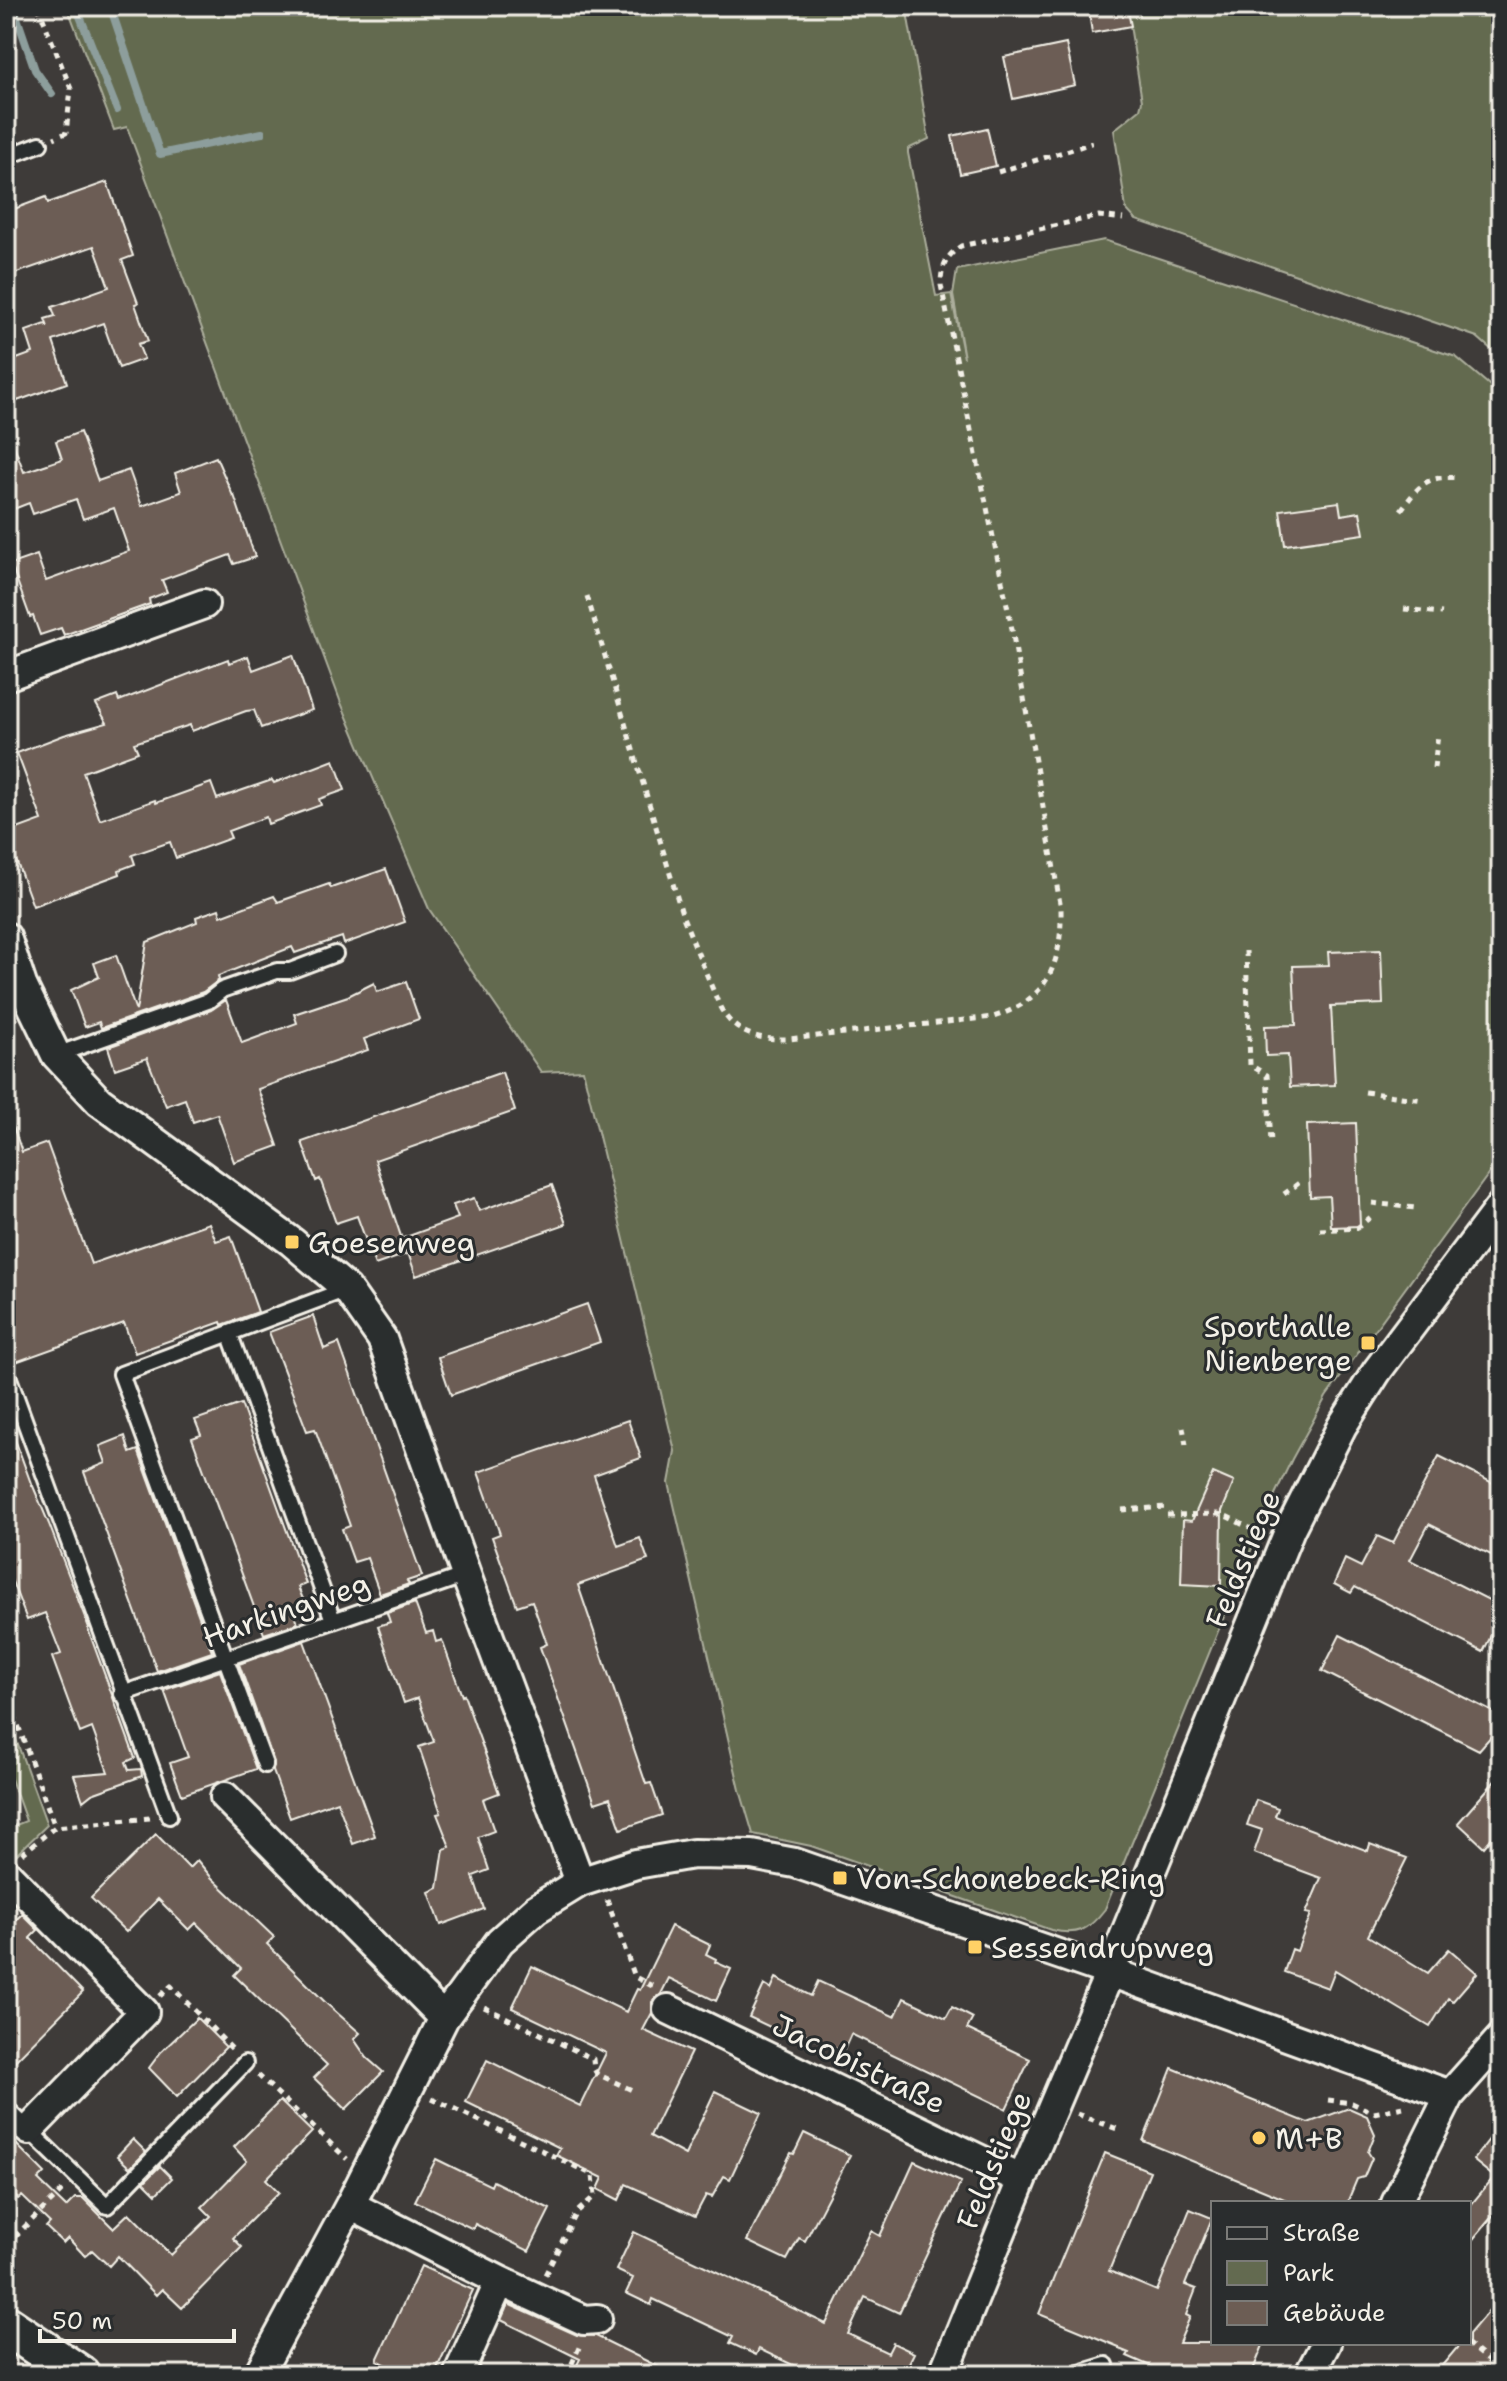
<svg xmlns="http://www.w3.org/2000/svg" width="1507" height="2381" viewBox="0 0 1507 2381" font-family="'Shantell Sans',sans-serif">
  <style>
    .green { fill: #636a50; stroke: #acae9c; stroke-width: 2 }
    .lines { fill: none; stroke-linecap: round; stroke-linejoin: round }
    .stream { stroke: #8d9e9c; stroke-width: 8 }
    .building { fill: #6c5d54; stroke: #f4f1e8; stroke-width: 2 }
    .service-casing { stroke: #f4f1e8; stroke-width: 20 }
    .minor-casing { stroke: #f4f1e8; stroke-width: 34 }
    .secondary-casing { stroke: #f4f1e8; stroke-width: 44 }
    .path { stroke: #f4f1e8; stroke-width: 5; stroke-dasharray: 6 6; stroke-linecap: butt }
    .service { stroke: #2a2d2e; stroke-width: 14 }
    .minor { stroke: #2a2d2e; stroke-width: 28 }
    .secondary { stroke: #2a2d2e; stroke-width: 38 }
    .poi-dot { fill: #ffd166; stroke: #2a2d2e; stroke-width: 3 }
    .labels { text-anchor: middle; dominant-baseline: central; stroke-width: 6; stroke-linejoin: round; paint-order: stroke }
    .poi-label { font-size: 30px; fill: #f4f1e8; stroke: #2a2d2e; text-anchor: start }
    .street-label { font-size: 30px; fill: #f4f1e8; stroke: #2a2d2e }
  </style>
  <rect width="100%" height="100%" fill="#3e3b39"/>
  <filter id="ink" filterUnits="userSpaceOnUse"><feTurbulence type="fractalNoise" baseFrequency=".0125" numOctaves="2"/><feDisplacementMap in="SourceGraphic" scale="16" xChannelSelector="R" yChannelSelector="G"/><feConvolveMatrix kernelMatrix="1 2 1 2 8 2 1 2 1" color-interpolation-filters="sRGB"/></filter>
  <g filter="url(#ink)">
    <path class="green" d="M67,6h839l23,133 -21,10v4l28,143 15,-2 13,64 -11,-63 4,-25 147,-30 352,117 45,38v762l-175,240 -34,62 -25,52 -162,398c-17,22 -27,27 -54,21l-240,-84 -58,-12 -13,-44 -71,-307 6,-32 -92,-381 -42,2 -112,-163 -88,-206 -214,-576 -13,3z
      M1127,6h374v352l-24,-21 -341,-117 -10,-11 -12,-79 26,-21 2,-8z
      M6,1712l41,113 -31,30 -10,-11v-15l20,-8 -20,-56z"/>
    <g class="lines">
      <path class="stream" d="M13,6l22,64 17,24
        M76,6l41,104
        M110,6l50,148 102,-21"/>
    </g>
    <path class="building" d="M1088,6h39l4,20 -39,7z
      M1066,44l9,41 -62,14 -9,-42z
      M987,128l9,38 -36,8 -8,-38z
      M107,182l26,74 -11,4 16,43 -3,1 13,37 -10,3 6,15 -25,9 -16,-45 -50,18 14,42 -61,22v-42l27,-10 -7,-22 20,-7 2,3 -3,-8 10,-3 -3,-9 57,-20 -15,-41 -83,29 -1,-4 -4,2v-61l40,-15 2,6z
      M8,429l16,43 38,-13 -6,-18 24,-9 18,49 31,-11 13,36 39,-14 -6,-19 41,-16 17,39 1,-1 21,62 -21,7 -4,-9 -68,25 5,12 -18,7 1,5 -86,31 -3,-7 -21,7 -7,-19 -3,1 -19,-53 26,-9 9,26 83,-30 -15,-43 -31,11 -7,-20 -43,15 -4,-11 -23,9v-82z
      M1339,502l2,13 19,-3 4,22 -79,11 -5,-35z
      M293,655l19,55 -51,18 -7,-18 -8,1 -54,20 -2,-6 -56,18 4,9 -55,20 17,48 55,-20 1,3 55,-20 6,16 55,-19 2,3 60,-23 11,30 -26,9 2,6 -53,19 -2,-7 -38,14 3,7 -55,20 -6,-16 -38,13 3,9 -16,6 1,4 -87,32 -27,-73 36,-13 -25,-67 47,-18 43,-12 -11,-19 21,-8 2,5 109,-42 1,4 19,-7 5,14z
      M386,869l19,53 -61,22 -2,-7 -47,16 -3,-6 -74,29 1,4 -16,12 -102,36 -2,-6 -14,5 -14,-37 28,-13 -5,-14 22,-8 20,56 11,-69 50,-20 -1,-5 23,-8 2,7 53,-20 4,6 51,-18 2,4z
      M1381,950l2,54 -52,2 4,79 -45,2 -2,-32 -22,1 -1,-30 31,-1 -3,-59 36,-1 -1,-13z
      M406,982l13,37 -55,20 4,11 -110,39 20,57 -44,16 -17,-48 -24,8 -8,-23 -19,7 -19,-48 -32,11 -7,-22 103,-37 15,-10 16,43 55,-20 -3,-9 54,-18 26,-13 3,9z
      M502,1072l13,39 -140,49 32,94 -32,11 -18,-49 -21,7 -16,-44 -4,2 -14,-39z
      M9,1115l13,37 25,-9 44,121 118,-41 7,18 15,-5 27,76 -36,13 -1,-3 -86,31 -11,-30 -111,40 -7,-3v-244z
      M1356,1123l4,103 -29,1 -2,-31 -19,1 -3,-72z
      M552,1185l14,39 -150,52 -13,-38 55,-20 -5,-13 21,-7 5,13z
      M587,1304l13,38 -149,53 -13,-38z
      M313,1316l11,33 15,-6 83,233 -15,5 2,3 -29,10 -13,-36 -13,4 -12,-33 8,-3 -35,-97 -8,2 -38,-99z
      M241,1404l65,180 -8,3 7,17 -13,5 6,14 -34,11 -72,-196 9,-3 -6,-15z
      M628,1420l13,38 -47,17 24,71 22,-8 8,22 -70,25 68,199 5,-1 11,32 -41,14 -11,-31 -15,5 -55,-156 7,-3 -15,-43 -15,5 -25,-69 8,-3 -22,-62z
      M6,1423h3l23,63h1l16,38 40,104 -1,1 47,129 -9,4 3,8 12,-1 1,7 -50,18 -9,7 -9,-26 34,-3 -16,-44 -12,5 -28,-76 9,-3 -16,-41 -18,7 -21,-54z
      M125,1436l5,17 8,-3 74,202 -55,19 -73,-199 22,-9 -6,-17z
      M1439,1456l62,31v73l-72,-36 -19,36 91,46v10l-18,36 -128,-65 -4,6 -17,-9 11,-25 16,8 16,-31 16,7z
      M1213,1473l21,9 -12,29 -1,75 -40,-2 2,-64 9,1z
      M415,1603l11,30 7,-2 3,11 6,-2 20,56 2,-1 35,98 -16,6 11,32 -16,6 11,33 -16,6 11,33 -43,16 -12,-33 9,-4 6,-39 6,-2 -13,-33 4,-1 -22,-66 15,-5 -16,-44 -14,5 -26,-77 12,-4 -3,-9z
      M1340,1635l161,81v9l-22,25 -157,-79z
      M304,1641l71,195 -22,8 -16,-43 -47,17 -17,-47 1,-9 -35,-98z
      M220,1671l36,98 -74,26 -12,-32 18,-6 -24,-67z
      M1501,1774v53l-17,20 -26,-24z
      M1256,1800l22,8 -3,8 93,35 2,-7 37,14 -39,78 60,37 21,-24 28,24 -24,28 -5,-3 -18,29 -95,-57 -7,18 -44,-16 8,-23 5,2 14,-37 -5,-1 15,-35 -67,-25 8,-23 -15,-5z
      M156,1834l33,34 8,-8 14,17 63,60 -7,7 60,60 33,29 -6,6 13,19 16,14 -37,37 -32,-31 13,-13 -93,-90 7,-7 -45,-45 -7,7 -31,-31 -32,33 -35,-34z
      M22,1914l16,16 -8,8 53,54 -77,78v-141z
      M671,1926l39,19 -4,9 10,5 -1,3 16,7 -15,32 -47,-23 -8,16 -9,8v11l-9,17 48,22 -41,84 35,19 30,-64 46,22 -31,66 -6,-3 -12,21 -6,-2 -11,21 -69,-32 -7,16 -21,-11 5,-11 -47,-23 4,-7 -94,-46 21,-42 93,46 26,-53 -94,-45 20,-42 94,46 11,-23 3,1z
      M776,1978l35,18 7,-15 77,36 9,-19 42,20 6,-11 21,11 -6,11 63,30 -24,50 -155,-75 -8,18 -46,-22 -4,8 -44,-21 15,-32 7,4z
      M197,2018l29,29 -49,50 -28,-29 12,-16z
      M1172,2068l136,55 41,-15 18,8 8,18 -7,18 4,6 -8,19 -7,2 -10,24h-53l-151,-62z
      M280,2101l32,31 -46,47 13,13 -46,46 9,9 -60,61 -20,-19 -6,6 -38,-39 -9,10 -17,-16 -7,6 -17,-18 -5,5 -17,-16 4,-4 -28,-27 -4,3 -12,-12v-53l39,39 -7,7 28,27 9,-9h8l30,30 16,-15 42,42 40,-39 -9,-9 45,-46 -13,-14z
      M1501,2124v82l-32,38v-37l25,-30 -21,-17z
      M804,2133l46,22 -45,86 -6,-3 -12,22 -40,-19 44,-88 3,1z
      M133,2139l13,13 -16,16 -13,-12z
      M1105,2153l45,18 -41,100 48,20 33,-82 22,9 -27,67 11,4 -10,26 4,2 -11,26h85l-13,32h-80l-44,-19 2,-3 -10,-4v-2l-80,-33z
      M436,2159l55,27 2,-5 57,28 -21,42 -54,-27 -2,5 -58,-28z
      M914,2161l47,21 -62,131 -34,-16 -17,37 40,19 5,-10 21,10 -5,10 18,9 -1,3h-136l5,-9 -36,-17 -3,6 -26,-12 3,-6 -80,-38 -2,6 -25,-12 7,-15 -17,-8 18,-38 192,92 45,-93 9,5z
      M160,2166l12,12 -16,16 -12,-12z
      M421,2266l52,24 -39,85h-28l-29,-15z
      M1501,2296v79h-67l27,-32h8v-9z
      M508,2304l69,31 19,1 79,39h-103l8,-16 -79,-39z"/>
    <g class="lines">
      <g class="service-casing">
        <path id="service" d="M6,157l34,-13
          M56,1055l152,-54 14,-11 55,-19h13l45,-17
          M230,1335l103,285
          M6,1370l163,446
          M122,1694l344,-119
          M265,1765l-144,-391 226,-85
          M6,2108l101,98 138,-143
          M1073,2375l33,-10"/>
      </g>
      <g class="minor-casing">
        <path id="minor" d="M6,676l198,-72
          M6,937l16,48 34,70 43,46 193,141 55,47 35,50 87,244 111,299
          M225,1797l219,221
          M6,1873l138,139 -115,118
          M668,2009l354,171
          M1450,2095l51,-57
          M350,2205l150,76 -42,94
          M500,2281l84,39 13,-1
          M258,2375l92,-170 94,-187 56,-77 36,-32 44,-27 56,-18 57,-10 59,1 43,8 315,109 340,123 -54,108
          M943,2375l79,-195 88,-208 180,-443 52,-103 35,-55 124,-165
          M1309,2375l17,-32"/>
      </g>
      <g class="secondary-casing">
        <path id="secondary" d="M6,2325l74,50"/>
      </g>
      <path class="path" d="M38,6l33,83 -5,44 -12,5
        M998,172l94,-29
        M1401,510c19,-25 24,-35 58,-32
        M587,596l96,321 37,90c15,28 39,33 69,32l204,-22c56,-17 69,-55 68,-108l-50,-285 -70,-339c0,-18 5,-29 20,-39l138,-30 24,3
        M1404,609l38,4
        M1434,768l4,-34
        M1246,951l4,114 17,10 4,68
        M1365,1092l58,8
        M1284,1194l15,-11
        M1372,1203l43,5
        M1320,1230l37,-2 15,-12
        M1183,1427l3,18
        M1122,1510l45,-3
        M1167,1515l51,-1 10,3 33,17
        M6,1692l49,135
        M22,1854l33,-27 95,-9
        M607,1900l28,77 21,11
        M160,1996l11,-10 63,65
        M484,2007l105,50 4,2 1,10 3,5 35,16
        M258,2075l89,84
        M432,2098l161,77 2,21 -18,16 -32,63
        M1328,2100l24,3 22,10 29,-6
        M1077,2114l43,16
        M6,2245l59,-57
        M1467,2343l34,29
        M567,2375l14,-32"/>
      <use href="#service" class="service"/>
      <use href="#minor" class="minor"/>
      <use href="#secondary" class="secondary"/>
    </g>
  </g>
  <g class="poi-dot">
    <rect x="284" y="1234" width="16" height="16" rx="4"/>
    <rect x="1360" y="1335" width="16" height="16" rx="4"/>
    <rect x="832" y="1870" width="16" height="16" rx="4"/>
    <rect x="967" y="1939" width="16" height="16" rx="4"/>
    <circle cx="1259" cy="2138" r="8"/>
  </g>
  <g class="labels">
    <g class="poi-label">
      <text x="308" y="1242">Goesenweg</text>
      <text x="1352" y="1326" text-anchor="end">Sporthalle<tspan x="1352" dy="34">Nienberge</tspan></text>
      <text x="856" y="1878">Von-Schonebeck-Ring</text>
      <text x="991" y="1947">Sessendrupweg</text>
      <text x="1275" y="2138">M+B</text>
    </g>
    <g class="street-label">
      <text transform="translate(1243 1559) rotate(-67)">Feldstiege</text>
      <text transform="translate(286 1610) rotate(-19)">Harkingweg</text>
      <text transform="translate(859 2064) rotate(26)">Jacobistraße</text>
      <text transform="translate(994 2160) rotate(-67)">Feldstiege</text>
    </g>
  </g>
  <rect width="1507" height="2381" fill="none" stroke="#2a2d2e" stroke-width="32"/>
  <rect x="16" y="16" width="1475" height="2349" fill="none" stroke="#f4f1e8" stroke-width="3" filter="url(#ink)"/>
  <rect x="1211" y="2201" width="260" height="144" fill="#2a2d2e" stroke="#7b7b78" stroke-width="2"/>
  <rect x="1227" y="2227" width="40" height="12" fill="#2a2d2e" stroke="#7b7b78" stroke-width="2"/>
  <text x="1283" y="2241" font-size="24" fill="#f4f1e8">Straße</text>
  <rect x="1227" y="2261" width="40" height="24" fill="#636a50" stroke="#7b7b78" stroke-width="2"/>
  <text x="1283" y="2281" font-size="24" fill="#f4f1e8">Park</text>
  <rect x="1227" y="2301" width="40" height="24" fill="#6c5d54" stroke="#7b7b78" stroke-width="2"/>
  <text x="1283" y="2321" font-size="24" fill="#f4f1e8">Gebäude</text>
  <path d="M40 2329v12h194v-12" fill="none" stroke="#f4f1e8" stroke-width="4"/>
  <text x="52" y="2329" font-size="24" fill="#f4f1e8" stroke="#2a2d2e" stroke-width="6" paint-order="stroke">50 m</text>
</svg>
